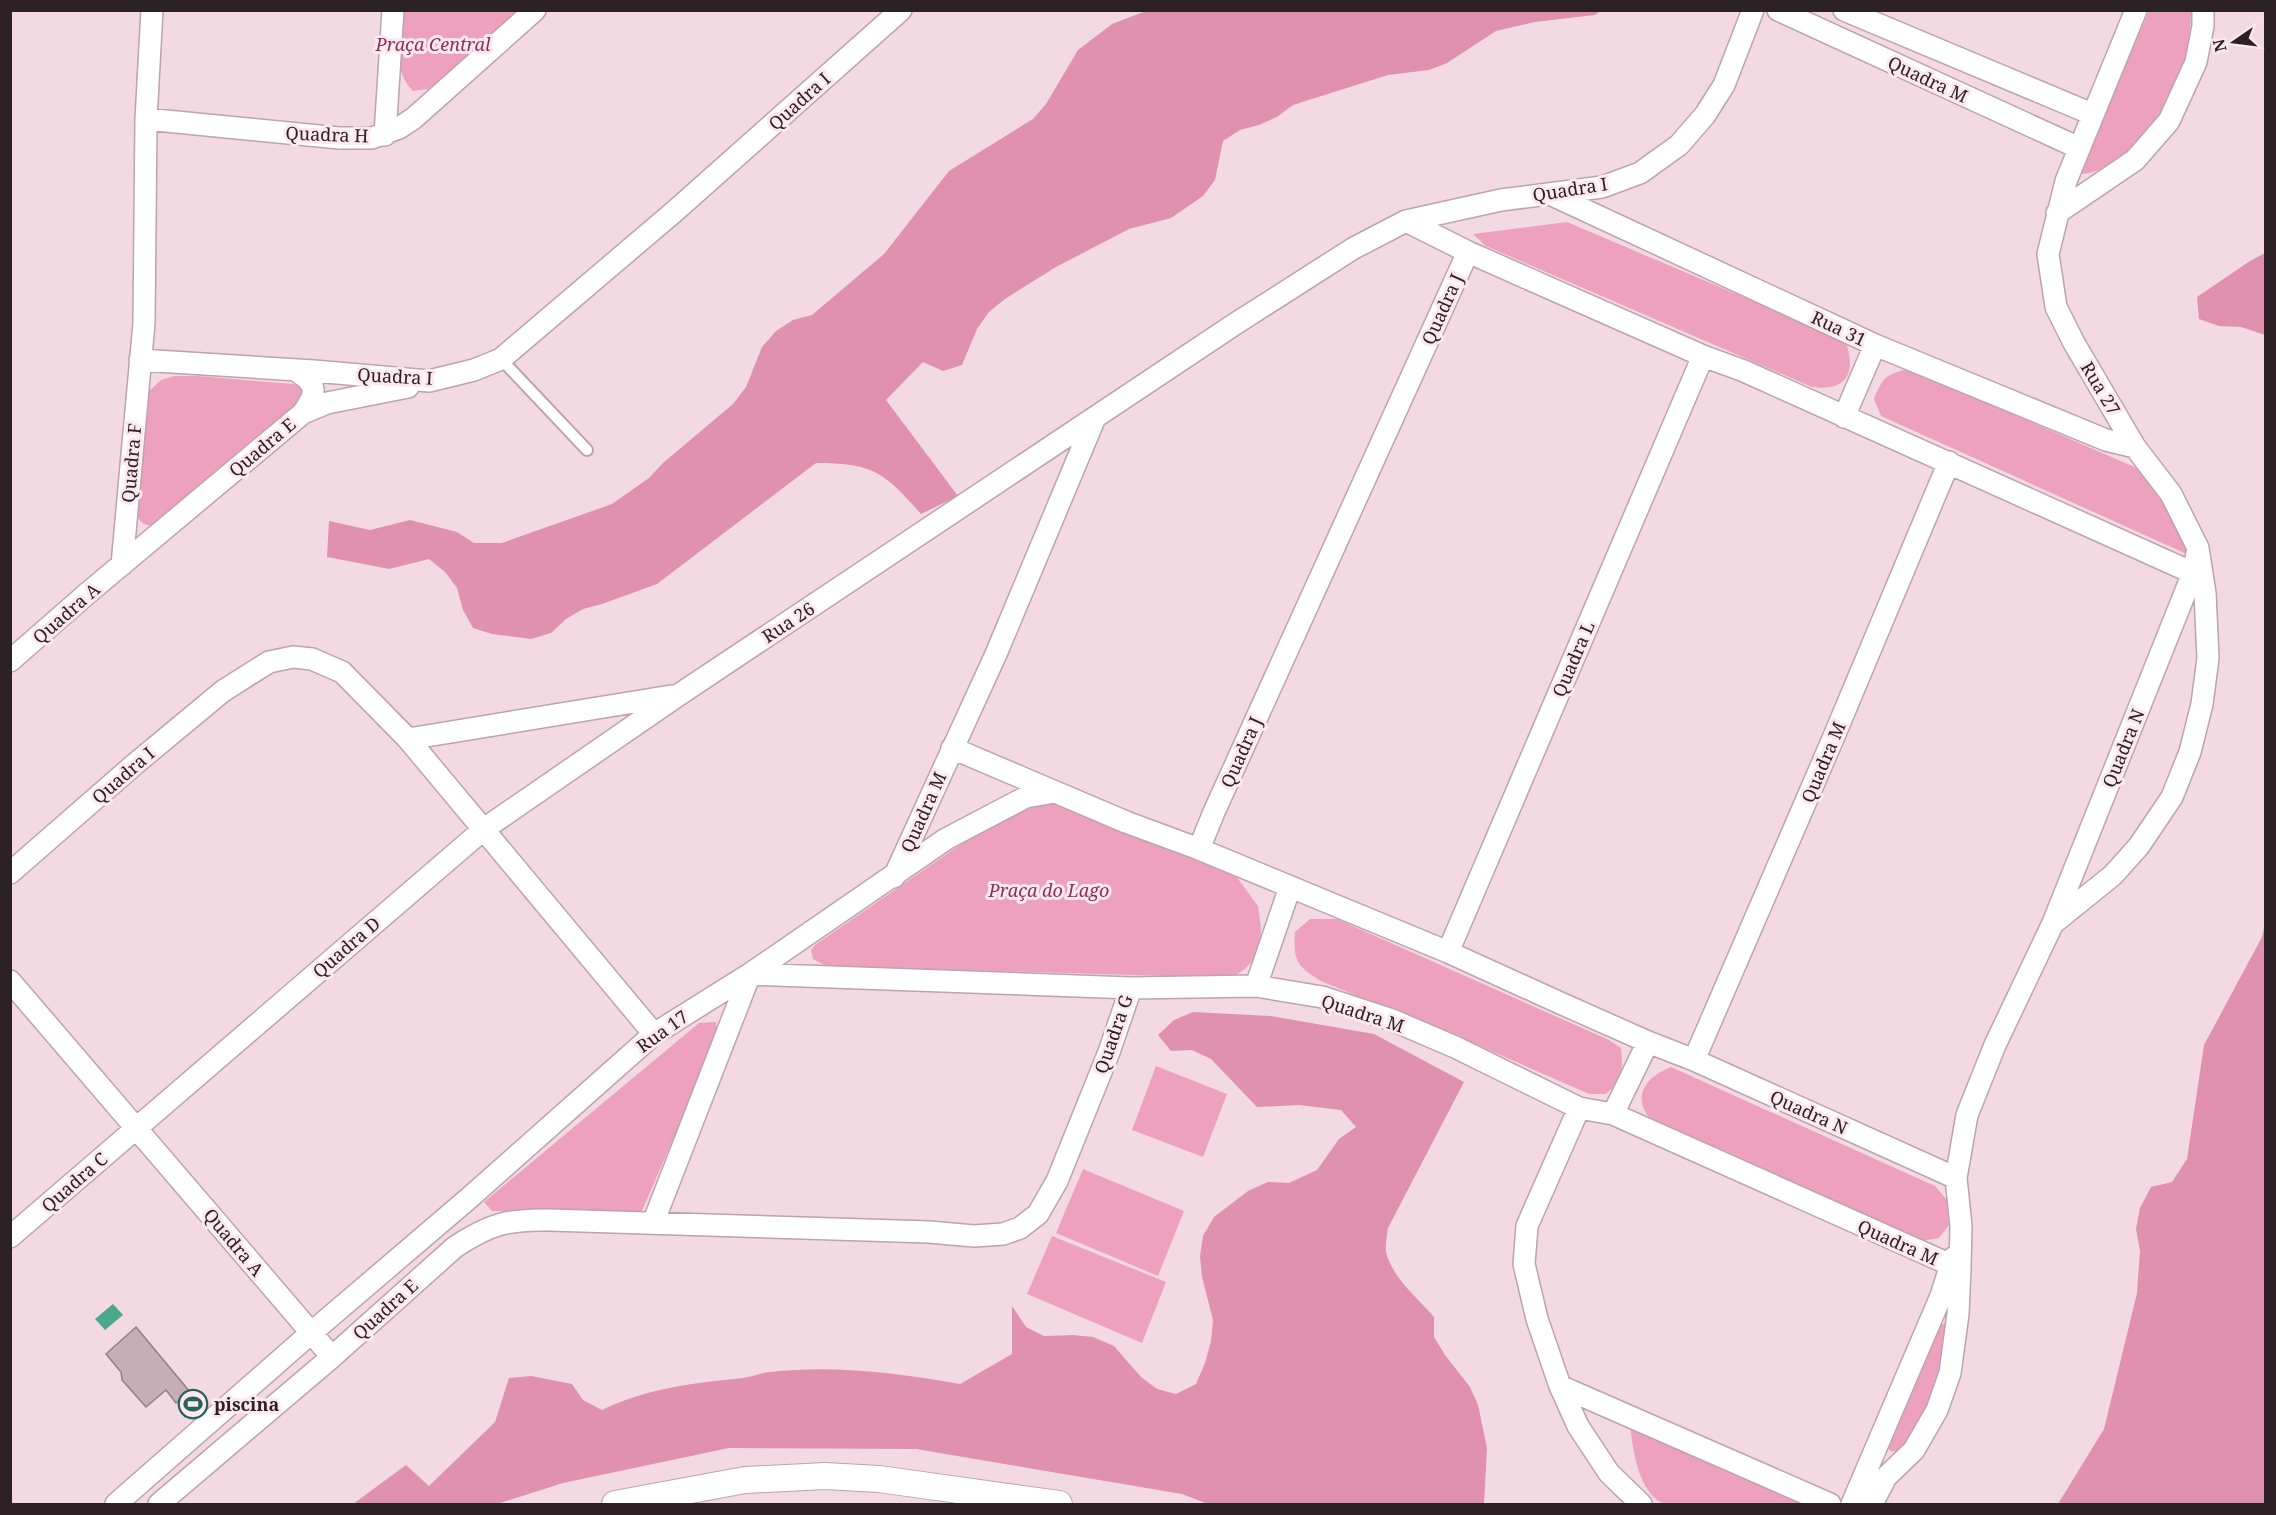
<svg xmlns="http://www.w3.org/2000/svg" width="2276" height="1515" viewBox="0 0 2276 1515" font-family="'Noto Serif',serif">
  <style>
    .green { fill: #eea1be }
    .forest { fill: #df91af }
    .water { fill: #49a98d }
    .building { fill: #c6adb6; stroke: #957e86; stroke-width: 1.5 }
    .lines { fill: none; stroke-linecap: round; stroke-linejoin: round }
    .service-casing { stroke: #bca3ac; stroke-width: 14 }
    .minor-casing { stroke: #bca3ac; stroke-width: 24 }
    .tertiary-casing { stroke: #bca3ac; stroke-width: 28 }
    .service { stroke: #fff; stroke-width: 10 }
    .minor { stroke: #fff; stroke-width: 21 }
    .tertiary { stroke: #fff; stroke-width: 26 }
    .labels { text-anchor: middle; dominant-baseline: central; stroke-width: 6; stroke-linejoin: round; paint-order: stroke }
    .park-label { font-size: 18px; font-style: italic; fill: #8a2f58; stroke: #fde8ef }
    .street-label { font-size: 18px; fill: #2c2225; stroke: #fde8ef }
    .poi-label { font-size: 18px; font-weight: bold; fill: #2c2225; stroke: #fde8ef; text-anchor: start }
  </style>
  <rect width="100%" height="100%" fill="#f3dae2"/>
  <path class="green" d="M400,11h123l-74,64 -21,14 -15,2c-21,-20 -14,-53 -13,-80z
    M2149,11h42c0,18 -3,37 -8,55 -13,40 -58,109 -105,108z
    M1567,222l261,111 18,10c11,31 -1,49 -34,44l-326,-141 -13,-12z
    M1909,369l237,103 20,27 25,57 -310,-140 -7,-17c9,-22 12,-25 35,-30z
    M174,376h24l107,9v18l-151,122c-11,1 -15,-3 -18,-13l12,-120 13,-12z
    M1049,801l99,41 88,34 22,30 3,21 -1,26 -14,15 -14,10 -406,-12 -13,-7 -2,-9 4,-5 149,-103 63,-36z
    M1310,919h27l272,121 12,8c2,23 2,31 -15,46h-17l-123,-54 -143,-58c-26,-15 -30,-21 -28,-50z
    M716,1022l2,14 -77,177 -149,-2 -8,-9 215,-179z
    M1156,1066l71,28 -24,63 -71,-27z
    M1671,1067l264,119 12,14 2,25 -10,13 -18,3 -268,-119c-23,-24 -8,-45 18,-55z
    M1083,1169l101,42 -26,65 -102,-43z
    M1052,1236l114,46 -24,61 -115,-49z
    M1938,1324h9l-6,56 -36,72 -15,-1 -5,-11z
    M1630,1424l174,80h-140c-26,-12 -31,-53 -34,-80z"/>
  <path class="forest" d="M1146,11h455l-6,4 -60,7 -39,9 -49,32 -18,7 -41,5 -95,30 -16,12 -18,8 -19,5 -17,11 -8,39 -12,16 -32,22 -42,11 -73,38 -51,32 -16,13 -12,17 -15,36 -19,6 -20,-9 -37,38 72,96 -37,18c-37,-42 -48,-51 -105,-51l-159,121 -55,20 -19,5 -17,10 -15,14 -20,6 -39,-5 -19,-6 -10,-18 -6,-22 -12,-16 -16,-13 -40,10 -62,-12 2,-36 41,9 40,-10 47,12 17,11h28l110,-39 37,-26 14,-15 70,-59 13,-17 16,-40 14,-16 17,-11 19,-5 72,-61 65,-83 84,-52 13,-15 32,-54 34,-26z
    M2265,253v82l-24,-8 -22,-1 -20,-7 -2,-22 53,-36z
    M2265,923v581h-207l46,-75 33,-136 3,-42 -4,-22 4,-21 11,-21 21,-5 15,-23 17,-114 58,-108z
    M1193,1012l78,4 103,18 90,48 -76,146c-1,7 -3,17 -2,24 7,27 30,44 48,65v20l11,18 25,32 8,18 9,43 -3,56h-276l-26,-10 -266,-45 -187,-1 -166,35 -66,21h-144l53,-39 23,21 66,-64 14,-44 22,-2 41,8 11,16 19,10c46,-22 91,-27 141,-32 9,-1 18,-5 27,-6 64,-7 127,1 190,12l52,-30v-48l14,21 18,9 29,-1 20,2 21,9 27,31 16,12 19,5 20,-10 9,-21 6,-22 2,-21 -11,-43 -2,-21 3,-20 11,-19 34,-26 20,-9 21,1 28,-13 22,-31 17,-12 -15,-17 -42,-5 -42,2 -46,-48 -19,-9 -21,1 -13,-16 16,-15z"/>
  <path class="water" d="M113,1304l10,11 -18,15 -10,-11z
    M192,1391l10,12 -17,15 -5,-6 4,-4 -1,-9z"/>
  <path class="building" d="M136,1327l54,65 -14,11 -10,-13 -20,17 -24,-27 -1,-8 -15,-18z"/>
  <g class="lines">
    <g class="service-casing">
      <path id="service" d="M501,359l86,91"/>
    </g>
    <g class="minor-casing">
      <path id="minor" d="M1778,10l301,138
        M1844,10l248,104
        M146,119l193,19h33l27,-10 15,-10 121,-108
        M385,135l8,-125
        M1550,194l325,151 231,95 29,7
        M2057,213l78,-53 34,-39 27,-59 7,-36v-16
        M1406,221l62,31 235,104 41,15 449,202 6,11
        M140,360l174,11 115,10 45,-11 27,-11 174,-148 226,-201
        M295,370c22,14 23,21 8,43
        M1844,417l31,-72
        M122,565l22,-242 2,-204 6,-109
        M10,661l79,-69 214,-179 24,-10 81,-16
        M408,739l263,-43
        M952,748l174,74 73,27 249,103 110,50 90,40 46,18 262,118
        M1199,849l15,-37 254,-560
        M10,873l125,-109 88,-73 46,-29 24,-5 19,2 30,13 66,67 246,295
        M894,877l102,-223 98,-234
        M2056,921l57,-46 26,-29 33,-49 18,-45 12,-48 6,-46 -3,-65 -7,-45 -27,-54 -36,-47 -61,-104 -18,-36 -8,-53 18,-73 70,-171
        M1448,952l255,-596
        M10,981l322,376
        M1256,986l34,-99
        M1694,1060l138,-319 117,-279
        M1579,1108l-52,118 -3,38 13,55 23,67 18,40 31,47 32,31
        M1613,1114l35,-72
        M653,1223l97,-249 381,14 125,-2 66,11 70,23 63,27 124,61 34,6 338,151
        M10,1237l474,-408 193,-133 558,-372 119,-76 52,-27 95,-21 101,-13 38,-14 39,-28 26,-30 19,-30 29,-75
        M1560,1386l270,118
        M116,1504l195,-171 157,-134 186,-165 96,-60 196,-135 80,-42 29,-5
        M159,1504l173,-147 123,-110c35,-23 53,-28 95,-27l379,12 45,4 29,-2 17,-6 18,-14 19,-33 52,-129 22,-64
        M1852,1504l89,-208 12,-38
        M1872,1504l14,-27 28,-27 23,-40 13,-37 8,-59 2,-46 1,-42 -5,-48 11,-63 28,-70 58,-122 140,-350 5,-25"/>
    </g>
    <g class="tertiary-casing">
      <path id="tertiary" d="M615,1504l130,-24 80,-4 54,3 180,25"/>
    </g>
    <use href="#service" class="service"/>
    <use href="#minor" class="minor"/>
    <use href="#tertiary" class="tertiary"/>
  </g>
  <defs>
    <g id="stadium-ring" transform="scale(1.5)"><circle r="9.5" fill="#fde8ef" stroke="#266553" stroke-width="1.5"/><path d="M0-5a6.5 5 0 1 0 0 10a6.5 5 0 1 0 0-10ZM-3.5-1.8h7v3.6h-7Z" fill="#266553"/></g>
  </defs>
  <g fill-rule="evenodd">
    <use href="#stadium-ring" x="193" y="1404"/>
  </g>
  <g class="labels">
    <g class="park-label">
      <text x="433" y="44">Praça Central</text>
      <text x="1049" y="890">Praça do Lago</text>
    </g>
    <g class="street-label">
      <text transform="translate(1928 79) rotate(25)">Quadra M</text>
      <text transform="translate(799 101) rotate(-42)">Quadra I</text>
      <text transform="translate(327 134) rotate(2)">Quadra H</text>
      <text transform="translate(1570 189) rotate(-9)">Quadra I</text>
      <text transform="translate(1442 309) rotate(-66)">Quadra J</text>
      <text transform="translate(1839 328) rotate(25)">Rua 31</text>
      <text transform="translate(395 376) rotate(3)">Quadra I</text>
      <text transform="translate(2101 388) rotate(59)">Rua 27</text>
      <text transform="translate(262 447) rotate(-40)">Quadra E</text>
      <text transform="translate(131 463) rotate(-85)">Quadra F</text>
      <text transform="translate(66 613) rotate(-41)">Quadra A</text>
      <text transform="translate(788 622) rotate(-33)">Rua 26</text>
      <text transform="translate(1573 659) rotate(-67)">Quadra L</text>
      <text transform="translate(2123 748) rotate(-68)">Quadra N</text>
      <text transform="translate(1241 752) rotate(-66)">Quadra J</text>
      <text transform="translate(1823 762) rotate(-67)">Quadra M</text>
      <text transform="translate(123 775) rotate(-41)">Quadra I</text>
      <text transform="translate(923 812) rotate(-66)">Quadra M</text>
      <text transform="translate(346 947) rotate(-41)">Quadra D</text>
      <text transform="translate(1363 1013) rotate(18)">Quadra M</text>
      <text transform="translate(662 1031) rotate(-36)">Rua 17</text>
      <text transform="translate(1113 1034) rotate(-71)">Quadra G</text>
      <text transform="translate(1809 1112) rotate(24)">Quadra N</text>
      <text transform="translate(74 1182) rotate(-41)">Quadra C</text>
      <text transform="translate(234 1242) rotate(50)">Quadra A</text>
      <text transform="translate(1898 1242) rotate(24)">Quadra M</text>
      <text transform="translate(385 1309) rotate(-42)">Quadra E</text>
    </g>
    <g class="poi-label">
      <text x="214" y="1404">piscina</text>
    </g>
  </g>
  <rect width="2276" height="1515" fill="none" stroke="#2c2225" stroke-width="24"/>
  <g transform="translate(2234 42) rotate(256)" stroke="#fde8ef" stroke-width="4.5" paint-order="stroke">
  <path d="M0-4.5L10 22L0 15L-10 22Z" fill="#2c2225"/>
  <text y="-9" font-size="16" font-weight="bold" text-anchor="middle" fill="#2c2225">N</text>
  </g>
</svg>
